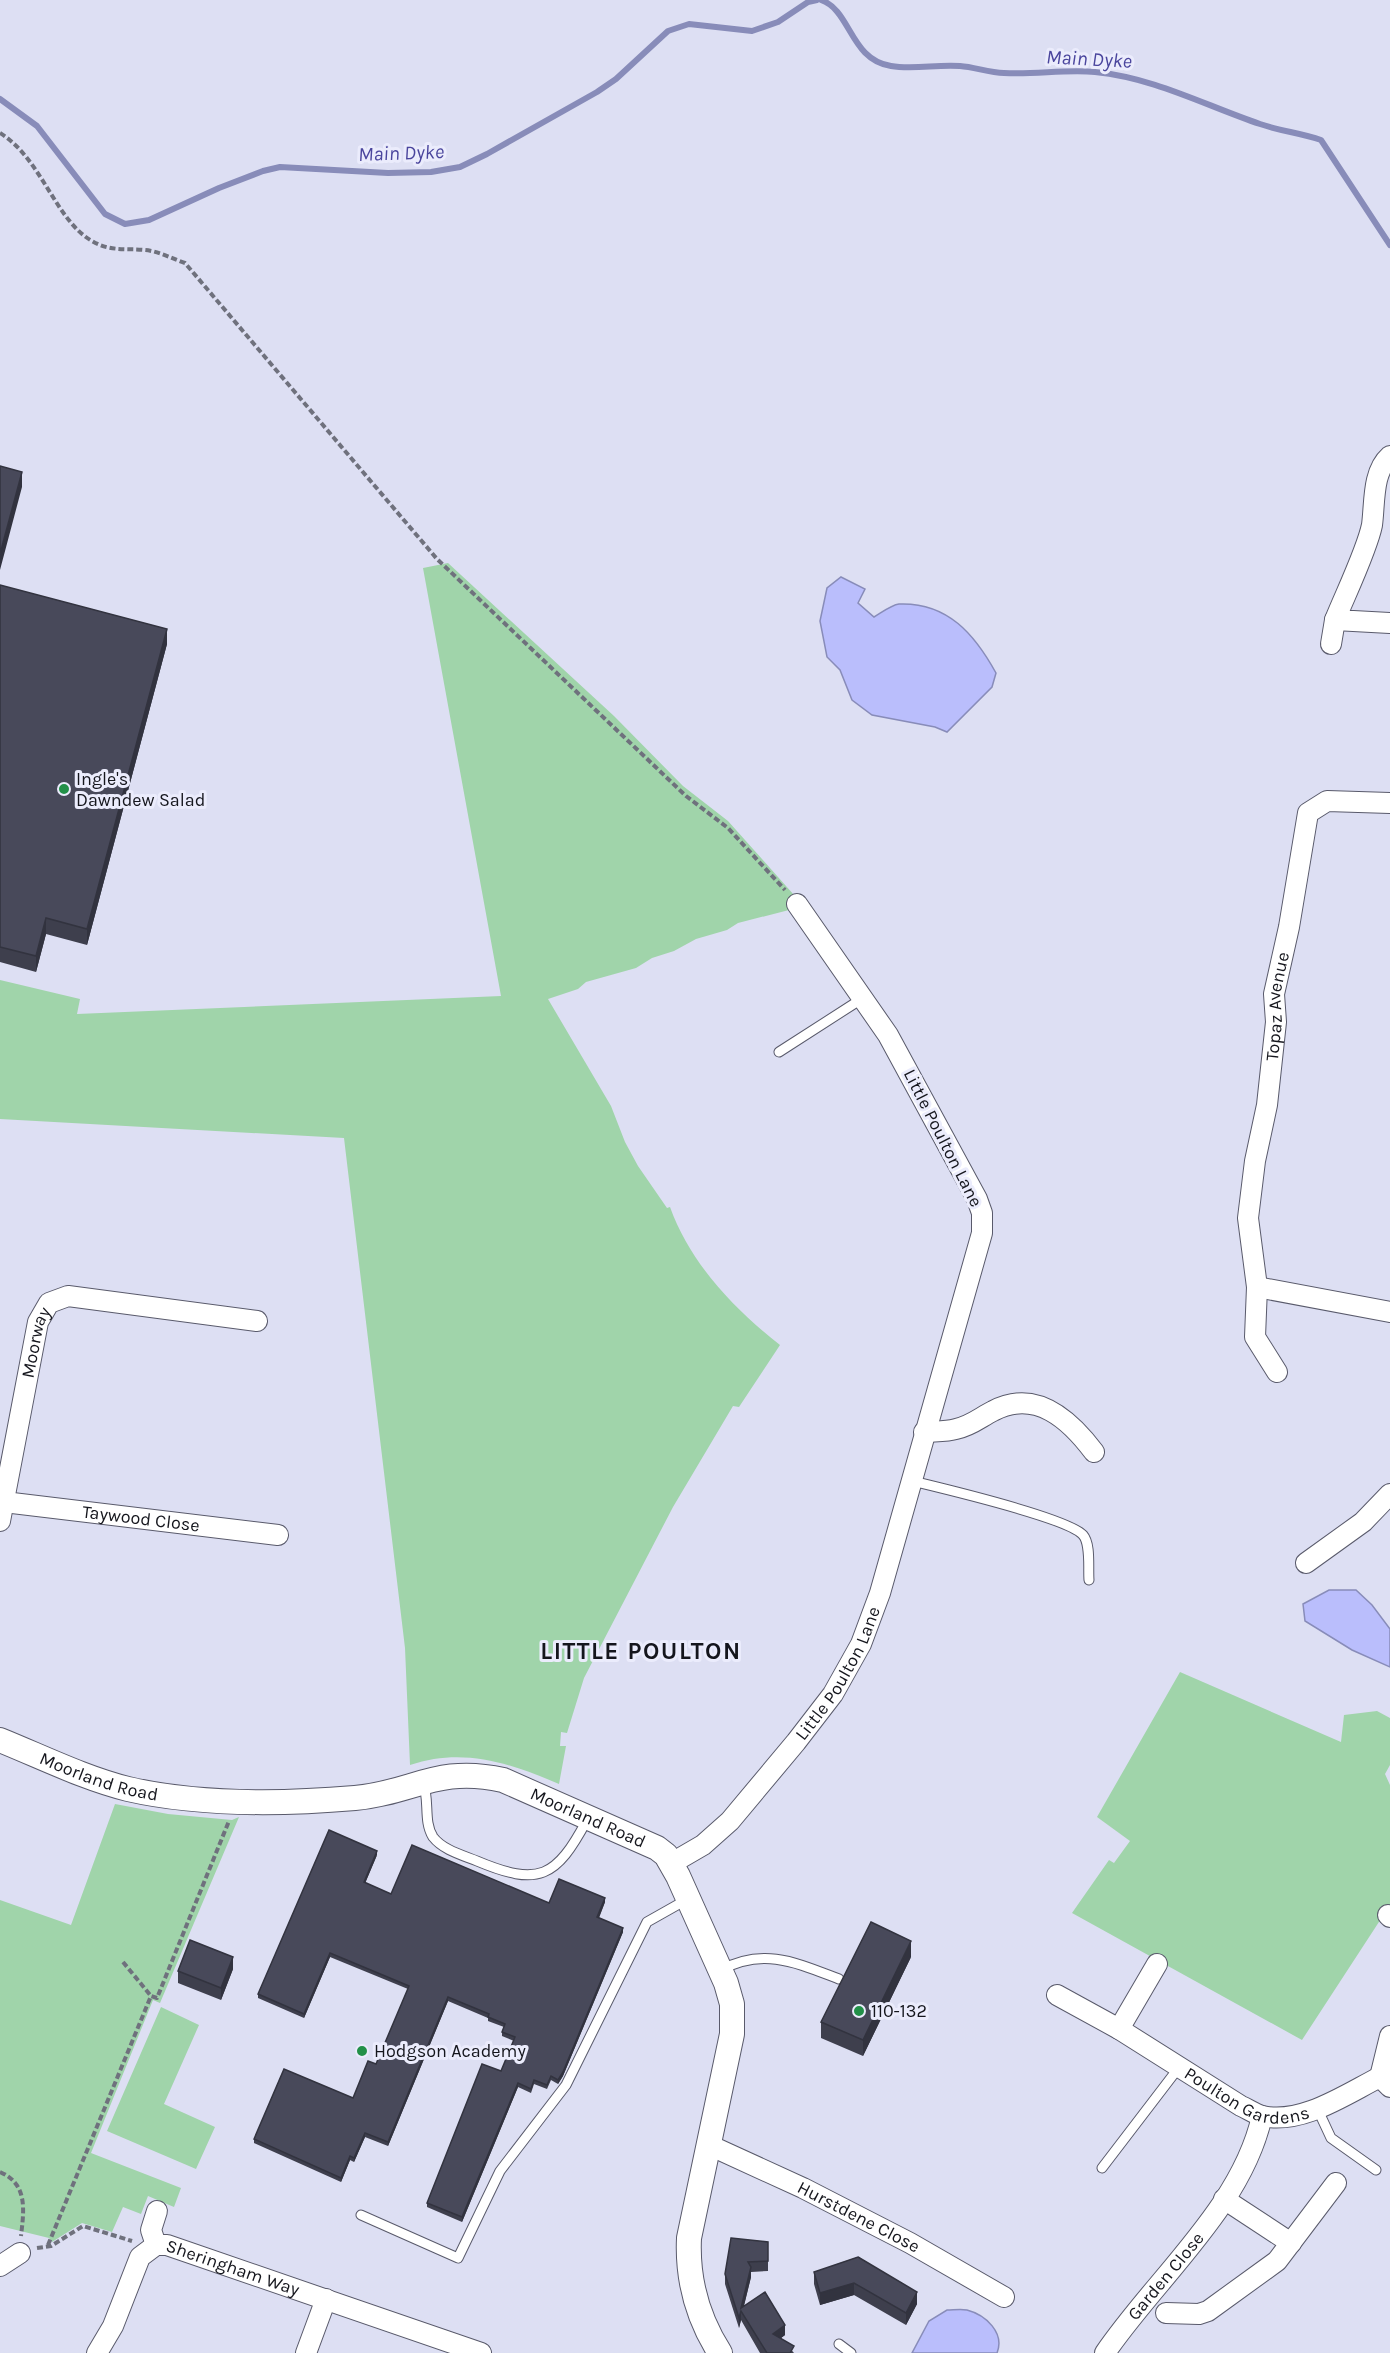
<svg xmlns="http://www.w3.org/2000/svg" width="1390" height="2353" viewBox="0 0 1390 2353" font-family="Karla,sans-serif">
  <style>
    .green { fill: #a0d4aa }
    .water { fill: #babefc; stroke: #888cb9; stroke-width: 1.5 }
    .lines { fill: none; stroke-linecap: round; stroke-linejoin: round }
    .stream { stroke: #888cb9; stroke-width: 6 }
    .service-casing { stroke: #595a6b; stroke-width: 11 }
    .minor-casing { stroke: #595a6b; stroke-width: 22 }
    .tertiary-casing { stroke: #595a6b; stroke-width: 26 }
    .path { stroke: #6f717d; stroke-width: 4; stroke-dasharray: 6 3; stroke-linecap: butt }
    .service { stroke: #fff; stroke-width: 9 }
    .minor { stroke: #fff; stroke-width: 20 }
    .tertiary { stroke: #fff; stroke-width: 24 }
    .wall { fill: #3e3f4d }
    .shaded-wall { fill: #32333f }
    .building { fill: #48495a; stroke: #32333f; stroke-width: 1.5 }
    .poi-dot { fill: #229048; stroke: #ebecfc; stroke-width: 2 }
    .labels { text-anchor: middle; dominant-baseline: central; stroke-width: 6; stroke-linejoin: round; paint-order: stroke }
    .poi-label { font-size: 18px; fill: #15161d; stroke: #ebecfc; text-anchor: start }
    .street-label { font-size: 18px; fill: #15161d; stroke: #ebecfc }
    .water-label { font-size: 20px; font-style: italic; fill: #4a459d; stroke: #ebecfc }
    .district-label { font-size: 24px; font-weight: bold; letter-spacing: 1.5px; fill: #15161d; stroke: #ebecfc }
  </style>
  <rect width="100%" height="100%" fill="#dddff3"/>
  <path class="green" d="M448,563l166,153 69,70 45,35 66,74 -5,15 -51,13 -11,7 -31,9 -22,12 -22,7 -16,10 -50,14 -8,7 -30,10 63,107 14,36 13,24 29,42 3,-1c20,56 64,102 110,138l-41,62 -6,-1 -60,101 -89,171 -17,55 -6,-1 -1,14h6l-7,38c-49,-21 -96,-37 -149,-19l-5,-117 -61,-510 -344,-19v-139l80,19 -3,15 424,-18 -78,-428z
    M1180,1672l161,70 3,-27 33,-4 13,7v47l-5,9 5,11v120l-88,135 -230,-127 37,-53 5,3 16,-22 -33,-24z
    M115,1804l53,10 64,6 7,-3 -79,186 -7,-3 -62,153 90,35 -7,19 -26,-11 -7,18 -18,-7 -11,25 -30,-9 -30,19 -3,-4 -49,-12v-326l71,25z
    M161,2007l38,18 -35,79 51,23 -19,42 -89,-38z"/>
  <path class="water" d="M841,577l24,12 -7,14 16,14c7,-4 17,-12 25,-13 49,-2 76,31 97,69l-4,14 -45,45 -12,-5 -63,-12 -20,-15 -12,-30 -13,-13 -7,-36 7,-33z
    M1329,1590h27l16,15 18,24v38l-38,-17 -47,-29 -2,-17z
    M947,2310c6,0 14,-1 20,0 19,5 38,23 30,43h-85l17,-32z"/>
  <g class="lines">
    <path class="stream" d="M821,0c30,10 29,60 70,66 23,4 46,-2 69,0 15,1 29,7 44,7 30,2 62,-4 91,-1 60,6 109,33 165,52 20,7 41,9 61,16l69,105
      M0,99l37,27 68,88 20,10 24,-4 70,-32 44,-17 17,-4 108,6 43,-1 29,-5 27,-13 110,-62 19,-13 52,-48 21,-7 63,7 26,-9 30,-20 9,-2"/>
    <g class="service-casing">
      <path id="service" d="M779,1052l84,-54
        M912,1481c29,7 156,37 171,54 8,9 5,33 6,45
        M423,1783c7,17 0,38 10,54 10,13 29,18 44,24 62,26 79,17 110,-41
        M721,1970c43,-23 76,-7 118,9
        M1317,2108l14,30 45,32
        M1102,2168l78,-102
        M361,2215l97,43 42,-87 66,-86 81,-163 39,-22
        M839,2344l12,9"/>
    </g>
    <g class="minor-casing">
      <g id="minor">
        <path d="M1390,456c-18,16 -15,47 -18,69 -5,25 -27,70 -37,95l55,3"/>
        <path d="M1331,644l4,-24"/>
        <path d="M1257,1287l133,25"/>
        <path id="s1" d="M1277,1372l-22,-35 2,-50 -9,-69 7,-57 12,-56 9,-83 -2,-28 15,-67 19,-114 19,-12 63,2"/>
        <path d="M924,1432c10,-1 22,0 32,-3 15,-3 25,-12 37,-18 43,-23 77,9 101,41"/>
        <path id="s2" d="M4,1502l274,33"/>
        <path id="s3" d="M0,1521l38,-199 11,-19 19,-7 189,25"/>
        <path d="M1306,1563l57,-41 27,-28"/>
        <path id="s4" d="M672,1863l31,-18 27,-24 66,-79 37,-48 28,-50 19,-51 102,-360v-20l-5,-14 -89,-164 -91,-131"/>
        <path d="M1388,1915l2,2"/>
        <path id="s5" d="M1057,1995l62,34 122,77c7,3 14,8 21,10 40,9 84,-22 118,-39"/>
        <path d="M1119,2029l38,-65"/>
        <path d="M1390,2036l-10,41 10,10"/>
        <path id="s6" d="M709,2145l94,43 107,55 94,54"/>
        <path d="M1224,2199l67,44"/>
        <path d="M156,2245l-5,-15 6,-19"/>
        <path d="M0,2266l20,-13"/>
        <path d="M1166,2313l33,1 9,-3 69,-50 59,-78"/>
        <path id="s7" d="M97,2353l16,-27 27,-69 16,-12h11l314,108"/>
        <path d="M306,2353l20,-54"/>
        <path id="s8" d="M1105,2353c51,-75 137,-146 157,-237"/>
      </g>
    </g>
    <g class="tertiary-casing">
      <g id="tertiary">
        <path id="s9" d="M0,1740c42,17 84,38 128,49 70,16 156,15 227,9 58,-5 82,-33 148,-18l154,68 9,7 12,21 48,107 6,21v30l-43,204c-2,42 8,79 31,115"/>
      </g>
    </g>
    <path class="path" d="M0,133c42,26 55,87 92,108 19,11 33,7 53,9 13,1 28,9 40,13l252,296 249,237 42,32 57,62
      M123,1962l28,34
      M0,2172c28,12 24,38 21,64
      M48,2245l103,-249 6,2 72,-177
      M37,2248l14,-2 32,-20 49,15"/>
    <use href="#service" class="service"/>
    <use href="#minor" class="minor"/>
    <use href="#tertiary" class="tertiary"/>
  </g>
  <path class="wall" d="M0,585l167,59 -80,301 -41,-11 -10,38 -36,-10z
    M377,1855l-12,28 26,11 158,9 56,-1 -6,16 24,14 -60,144 -5,8 -7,-4 -4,9 -13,-5 -3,9 -13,-6 -56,135 -35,-15v-4l74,-132 13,-30 -12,-5v-4l2,-5 -16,-6v-3l-40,-17 -60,145 -23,-9 -11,25 -4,-2 -9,22 -87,-39v-4l99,-41 23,-34 32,-75 -78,-32 -26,61 -46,-20v-4z
    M911,1957l-48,99 -42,-18v-16z
    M233,1969l-12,31 -43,-17v-12z
    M768,2242v29l-17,1v5l-7,29 41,29 -4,3 13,15h-34l-19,-33 -2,8 -14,-44v-10z
    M858,2257l59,47 -11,21 -52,-30 -34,10 -6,-21v-12z"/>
  <path class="shaded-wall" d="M22,472v15l-22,83v-16z
    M167,629v15l-80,301v-16z
    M46,918v16l-10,38v-16z
    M377,1851v4l-13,31v-4z
    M605,1898v4l-8,20v-5z
    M623,1928v4l-60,144 -5,8v-4z
    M911,1941v16l-48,99v-16z
    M330,1953v4l-26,61v-4z
    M233,1957v12l-12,31v-12z
    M448,1997v4l-60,145v-4z
    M518,2083v4l-56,135v-5z
    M365,2133v4l-11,25v-4z
    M350,2156v4l-9,22v-4z
    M751,2267v10l-9,36 -1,-5z
    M854,2283v12l-34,10v-12z
    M917,2292v12l-11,21v-12z
    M741,2311v9l-2,8v-10z
    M785,2325v10l-12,9v-10z"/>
  <path class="building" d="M0,466l22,6 -22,82z
    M0,585l167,44 -80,300 -41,-11 -10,38 -36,-9z
    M329,1830l48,21 -13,31 27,12 21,-49 137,58 10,-24 46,19 -8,19 26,11 -60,144 -5,8 -7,-4 -4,9 -13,-5 -3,9 -13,-6 -56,134 -35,-14 55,-139 19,7 14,-34 -13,-5 3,-8 -17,-7 1,-3 -41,-17 -60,145 -23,-9 -11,25 -4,-2 -9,22 -87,-39 30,-70 69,29 15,-37 8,3 33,-78 -79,-33 -26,61 -46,-20z
    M871,1922l40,19 -48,99 -42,-18z
    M190,1940l43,17 -12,31 -43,-17z
    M731,2238l37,4v19l-20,1 3,5 -10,41 24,-16 20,33 -12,9 21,12 -4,7h-23l-26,-42 -2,7 -14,-44z
    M858,2257l59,35 -11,21 -52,-30 -34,10 -6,-21z"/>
  <g class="poi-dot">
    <circle cx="64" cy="789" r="6"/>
    <circle cx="859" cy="2011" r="6"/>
    <circle cx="362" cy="2051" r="6"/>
  </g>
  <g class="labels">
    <g class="poi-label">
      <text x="76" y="779">Ingle's<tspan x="76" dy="21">Dawndew Salad</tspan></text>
      <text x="871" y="2011">110-132</text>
      <text x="374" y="2051">Hodgson Academy</text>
    </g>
    <g class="street-label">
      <text stroke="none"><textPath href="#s1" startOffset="375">Topaz Avenue</textPath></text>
      <text transform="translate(943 1138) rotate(63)">Little Poulton Lane</text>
      <text stroke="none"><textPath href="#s3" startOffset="182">Moorway</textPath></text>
      <text stroke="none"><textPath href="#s2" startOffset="138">Taywood Close</textPath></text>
      <text stroke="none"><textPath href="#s4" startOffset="256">Little Poulton Lane</textPath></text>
      <text stroke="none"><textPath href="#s9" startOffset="106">Moorland Road</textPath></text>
      <text stroke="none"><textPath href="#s9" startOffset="609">Moorland Road</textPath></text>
      <text stroke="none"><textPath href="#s5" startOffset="218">Poulton Gardens</textPath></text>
      <text stroke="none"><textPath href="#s6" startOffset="166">Hurstdene Close</textPath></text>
      <text stroke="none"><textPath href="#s7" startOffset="206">Sheringham Way</textPath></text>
      <text stroke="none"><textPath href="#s8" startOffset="98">Garden Close</textPath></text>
    </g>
    <g class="water-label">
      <text transform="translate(1089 59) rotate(3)">Main Dyke</text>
      <text transform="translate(401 153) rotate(-2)">Main Dyke</text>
    </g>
    <g class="district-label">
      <text x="641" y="1651">LITTLE POULTON</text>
    </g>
  </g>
</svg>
